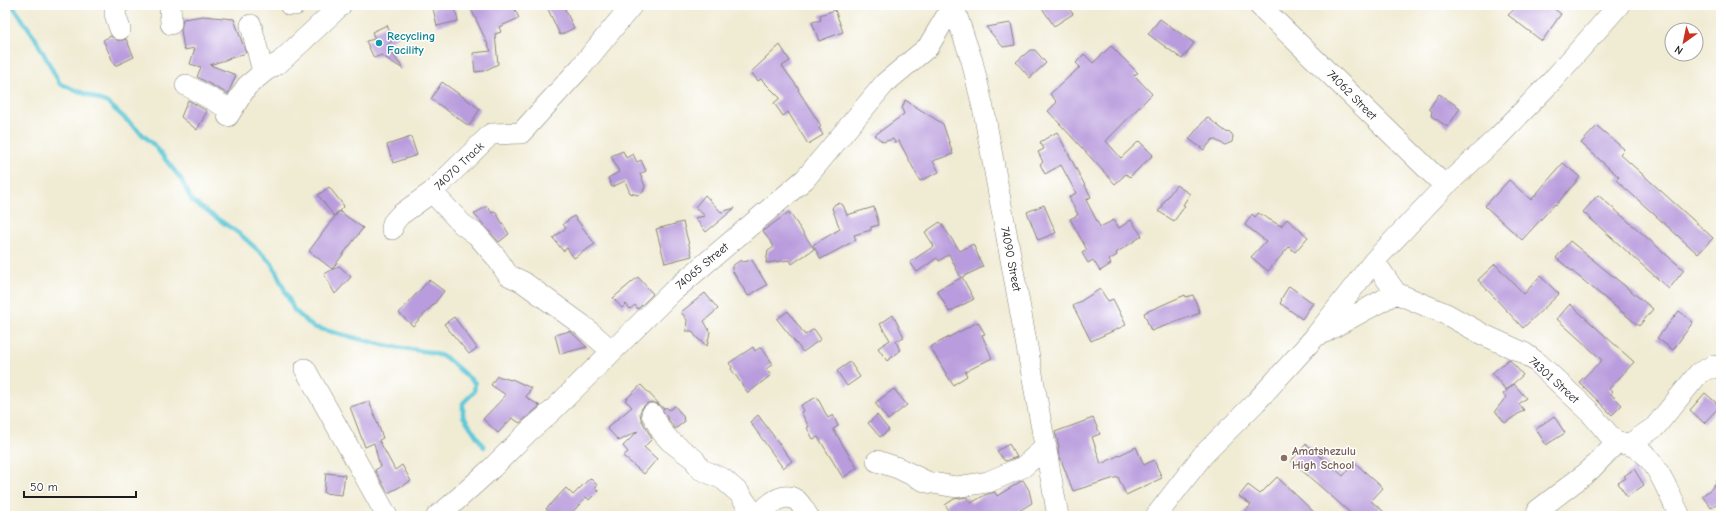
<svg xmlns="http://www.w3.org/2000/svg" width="1726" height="521" viewBox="0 0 1726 521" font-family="'Comic Neue',sans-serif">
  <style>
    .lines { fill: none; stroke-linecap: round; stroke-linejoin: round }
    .stream { stroke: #5dc7d7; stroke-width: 4.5 }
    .building { fill: #b99cdd }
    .minor-casing { stroke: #868478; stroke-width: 22 }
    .minor { stroke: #fff; stroke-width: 21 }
    .culture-dot { fill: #0f9aa8; stroke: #fff; stroke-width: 1.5 }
    .education-dot { fill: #8d6e63; stroke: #fff; stroke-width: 1.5 }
    .labels { text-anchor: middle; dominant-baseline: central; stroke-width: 3; stroke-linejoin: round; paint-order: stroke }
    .culture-label { font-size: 12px; font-weight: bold; fill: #0d838f; stroke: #fff; text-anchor: start }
    .street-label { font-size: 12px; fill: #1c1c1c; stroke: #fff }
    .education-label { font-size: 12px; font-weight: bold; fill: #785e54; stroke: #fff; text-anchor: start }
  </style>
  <rect width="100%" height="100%" fill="#fff"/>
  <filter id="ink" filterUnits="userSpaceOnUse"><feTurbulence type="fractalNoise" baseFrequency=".025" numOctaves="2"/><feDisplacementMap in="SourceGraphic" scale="8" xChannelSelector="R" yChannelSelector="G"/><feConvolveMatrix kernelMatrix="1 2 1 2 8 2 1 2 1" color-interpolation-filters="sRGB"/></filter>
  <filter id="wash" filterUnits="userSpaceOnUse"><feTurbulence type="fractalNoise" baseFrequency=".012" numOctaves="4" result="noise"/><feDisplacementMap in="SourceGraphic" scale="16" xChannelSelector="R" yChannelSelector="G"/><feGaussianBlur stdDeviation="0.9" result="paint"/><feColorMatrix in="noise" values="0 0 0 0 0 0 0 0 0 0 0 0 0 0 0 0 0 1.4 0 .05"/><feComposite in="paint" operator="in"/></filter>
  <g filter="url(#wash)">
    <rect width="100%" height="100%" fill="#f0ebd3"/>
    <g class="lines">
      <path class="stream" d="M12,5l22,31 26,48 48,19 46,42 27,34 11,22 49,34 31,28 22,47 19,17 70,18 46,7 16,5 30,26 -1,9 -11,11v13l21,31"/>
    </g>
    <g id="blocks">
      <path class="building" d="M437,5h17l4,16 -21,5 -4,-18 4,-1z
        M481,5h32l6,13 -20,9 2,5 -6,2 3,30 -14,7 -9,1 -2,-19 18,-2 -20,-42z
        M546,5h17l11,23 -14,7z
        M1040,5h26l7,9 -19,12z
        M1519,5h30l12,9 -19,27 -34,-26z
        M835,10l8,22 -24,9 -7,-19 9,-2 -1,-5z
        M203,16l31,3 12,34 -36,12 26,10 -8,19 -31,-17 4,-10 -11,-3 5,-16 -11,2 -3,-20 2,-11z
        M1160,19l34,24 -12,16 -34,-25z
        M1011,23l4,22 -12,2 -17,-20z
        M387,25l4,11 9,-2 -13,11 16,24 -22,-14 -7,3 -8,-17 9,-2 -3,-7z
        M111,36l7,5 8,-2 8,18 -19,9 -12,-26z
        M780,45l10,16 -8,5 17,23 -1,1 23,36 -2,2 4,7 -15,9 -20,-32 -5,4 -9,-13 6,-5 -19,-19 -3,2 -7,-9z
        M1111,46l27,27 -4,2 18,19 -46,47 15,17 18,-17 14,14 -23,22 -4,-3 -11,10 -67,-73 9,-9 -7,-8 30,-27 -4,-4 8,-9 9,9z
        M1030,50h5l11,13 -16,15 -14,-16z
        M442,82l38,27 -11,17 -38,-27z
        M1439,94l21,14 -12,19 -17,-11 1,-5 -3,-2z
        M188,100l19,11 -10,19 -16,-13z
        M905,100l38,24 10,30 -20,7 6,11 -19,9 -21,-40 -4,2 -2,-4 -10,3 -8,-7 29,-21 -2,-5z
        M1207,117l19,15 5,1 2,3 -1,6 -7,3 -12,-6 -9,11 -15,-11z
        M1597,126l27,23 -4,5 93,84 -15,16 -82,-74 3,-3 -38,-34z
        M1057,132l34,65 -5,3 14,27 14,-7 5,8 12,-8 11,16 -26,17 1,2 -8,5 2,4 -11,7 -7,-11 -5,3 -6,-10 5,-3 -17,-31 8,-4 -9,-18 7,-4 -15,-28 -16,9 -5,-10 3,-2 -5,-10 6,-3 -4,-7z
        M411,137l6,18 -24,8 -6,-18z
        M623,151l3,7 7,-4 4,8 4,-2 5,11 -6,3 5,12 -2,6 -5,3 -8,-2 -5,-12 -13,6 -4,-9 11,-6 -8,-16z
        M1563,163l17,14 -24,28 -1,-1 -33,36 -37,-34 24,-26 22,20z
        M1176,185l14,9 -7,11 2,1 -11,15 -16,-10 5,-4 -1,-2z
        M329,187l15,19 -10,10 -16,-21z
        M705,195l16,17 14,-4 -29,24 -11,-14 10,-2 -10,-9z
        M1598,195l86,75 -15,19 -86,-77z
        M839,203l4,2 4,10 27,-8 5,18 -8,2v3l-17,5 2,5 -35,19 -8,-14 27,-16 -8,-21 3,-4z
        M1044,205l12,28 -18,7 -11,-28z
        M487,206l5,7 3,-2 14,23 -10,8 -25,-28z
        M339,211l24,17 -31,41 -23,-18z
        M789,212l25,37 -22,15 -2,-4 -24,3 2,-12 6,-4 -11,-16z
        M1258,213l23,13 6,-7 21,18 -13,15 -6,-5 -21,24 -17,-14 15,-16 -21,-16 7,-11 3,3z
        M574,216l21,28 -21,14 -7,-10 -4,3 -10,-13 13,-10 -3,-4z
        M683,222l9,34 -27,7 -9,-34z
        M940,222l20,29 13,-7 10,23 -21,10 12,22 -25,13 -12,-22 24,-12 -12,-24 -10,7 -2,-3 -20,14 -7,-10 24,-16 -9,-14z
        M1570,241l83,68 -14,17 -83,-68z
        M741,260l2,2 9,-2 15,25 -19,11 -16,-26v-4z
        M1495,264l29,30 16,-18 19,18 -36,34 -45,-48z
        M339,266l12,11 -16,17 -11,-20z
        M638,277l15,17 -15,15 -3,-4 -5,4 -4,-5 -4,4 -9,-10z
        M429,280l15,11 -10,13 -21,22 -14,-13z
        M1289,286l24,17 -11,16 -22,-16 2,-3 -1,-1z
        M1100,289l8,12 5,-2 13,26 -35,16 -18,-35z
        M705,293l13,16 -14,12 6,11 -3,14 -10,-8 -5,-7h-6l1,-11 -6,-8z
        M1185,295l1,2 7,-2 7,18 -49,18 -7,-18z
        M1570,304l64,58 -25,27 3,3 -1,2 11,11 -10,10 -33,-33 23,-22 -45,-41z
        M788,311l17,24 9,-6 7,10 -18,13 -26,-33z
        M1679,311l14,11 -20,28 -16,-12z
        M893,315l11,22 -8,4 4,10 -13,10 -9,-13 12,-8 -10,-16z
        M454,317l23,31 -8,6 -25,-30z
        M978,322l7,12 -3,1 10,23 -27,14 2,4 -14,9 -23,-38z
        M570,331l17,16 -27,7 -5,-19z
        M753,347l2,4 6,-4 12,17 -7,5 5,6 -23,18 -17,-24 1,-2 -3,-4z
        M1509,359l14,16 -17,15 -14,-17z
        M850,362l10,15 -13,9 -10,-15z
        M497,376l14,4 1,-1 19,9 -5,9 14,9 -20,17 -8,-5 -14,15 -15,-14 23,-24 -15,-10z
        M1514,384l12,14 -7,6 5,6 -19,13 -10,-12 11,-14 -3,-3z
        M641,385l23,24 2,-2 3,3 6,-4 8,10 1,6 -9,7 -17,-25 -6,-2 -6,2 -4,4 -2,5 1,6 11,20 -8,8 13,12 -13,15 -21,-18 5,-4 -5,-6 15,-15 -19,10 -12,-13 25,-21 -7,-7z
        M894,389l13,16 -19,15 -13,-17z
        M1705,393l15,13 -16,17 -14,-13z
        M817,397l11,21 5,-3 5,11 -5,3 24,39 -14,10 -25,-41 -5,2 -6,-11 2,-1 -8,-15 3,-1 -3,-6z
        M369,401l14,37 -4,2 16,30 7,-5 9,16 -23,12 -13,-23 5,-3 -6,-24 -9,4 -15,-40z
        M758,415l34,46 -9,7 -33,-46z
        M877,415l12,15 -9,7 -12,-14z
        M1554,416l11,17 -19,12 -10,-16z
        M1093,418l7,16 -8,3 9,27 35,-17 8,18 10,-5 8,18 -36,17 -8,-18 -45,14 -15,-39v-5h1l-4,-15z
        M1009,444l8,13 -12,4 -8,-10z
        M1306,444l37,32 12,-13 28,25 -12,13 18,15h-35l-63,-55z
        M1634,469l10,16 -17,12 -9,-14 8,-5 -2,-2z
        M326,473l19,2 -3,20 -18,-2z
        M1721,476v24l-10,8 -9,-12 9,-7z
        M1277,477l41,39h-77l10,-11 -12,-9 9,-11 12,9z
        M590,478l7,7 -2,3 3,3 -9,9 -3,-3 -17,19h-16l-7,-7 20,-21 7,7z
        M1023,480l6,10 3,13 -13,8 2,5h-71l2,-2 -7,-9 9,-6 13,-2 4,6 14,-8 10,-3 2,4z"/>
    </g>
  </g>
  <g filter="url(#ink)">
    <use href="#blocks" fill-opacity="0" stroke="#868478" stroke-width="1"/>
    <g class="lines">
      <g class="minor-casing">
        <path id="minor" d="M118,5l-2,1 -1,8 5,15
          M170,5l1,19
          M290,5h5
          M953,5l19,56 12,51 74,404
          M1259,5l186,181
          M251,25l12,47
          M186,85l45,25
          M228,116l19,-30 18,-15 15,-9 61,-57
          M432,192l30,32 15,11 19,22 12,18 15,7 59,43 30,26
          M392,229l1,-6 7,-8 32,-23 59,-58 30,-1 60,-66 51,-62
          M1374,261l22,32 50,21 38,21 40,18 14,10 50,47 28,33 -27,28 -51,39 -2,6
          M1321,334l75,-41
          M305,369l82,147
          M652,414l10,18 8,9 24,18 6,10 23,10 16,14 16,23
          M1618,443c35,-1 49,49 62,73
          M1630,444l25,-17 44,-54 14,-7 8,3
          M877,461l21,7 29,14 29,5 32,-5 35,-15 23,-20
          M437,516l13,-10 42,-38 37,-37 22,-19 122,-121 132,-112 80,-96 43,-36 25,-42
          M757,516c9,-9 25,-26 39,-16 5,3 9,12 12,16
          M1156,516l47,-61 53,-53 58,-64 60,-77 71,-75 53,-49 54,-56 67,-76"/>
      </g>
      <use href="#minor" class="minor"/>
    </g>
  </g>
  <circle class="culture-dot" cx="379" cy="43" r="4"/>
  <circle class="education-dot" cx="1284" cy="458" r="4"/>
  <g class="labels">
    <g class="culture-label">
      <text x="387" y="36">Recycling<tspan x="387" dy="14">Facility</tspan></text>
    </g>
    <g class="street-label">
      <text transform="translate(1352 95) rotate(45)">74062 Street</text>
      <text transform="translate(459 166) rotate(-44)">74070 Track</text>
      <text transform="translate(1011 259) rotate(79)">74090 Street</text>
      <text transform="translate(702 266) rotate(-40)">74065 Street</text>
      <text transform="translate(1554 380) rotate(42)">74301 Street</text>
    </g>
    <g class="education-label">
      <text x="1292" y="451">Amatshezulu<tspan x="1292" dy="14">High School</tspan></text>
    </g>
  </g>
  <rect width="1726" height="521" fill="none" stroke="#fff" stroke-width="20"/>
  <g transform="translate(1684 42) rotate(213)"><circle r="19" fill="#ffffff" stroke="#a4a4a4"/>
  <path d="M0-3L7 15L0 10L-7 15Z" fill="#c8321e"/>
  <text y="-6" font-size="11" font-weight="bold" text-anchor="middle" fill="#1c1c1c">N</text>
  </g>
  <path d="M24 491v6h112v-6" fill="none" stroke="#1c1c1c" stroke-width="2"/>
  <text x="30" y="491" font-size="12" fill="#1c1c1c" stroke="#ffffff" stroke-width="3" paint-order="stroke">50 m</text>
</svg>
